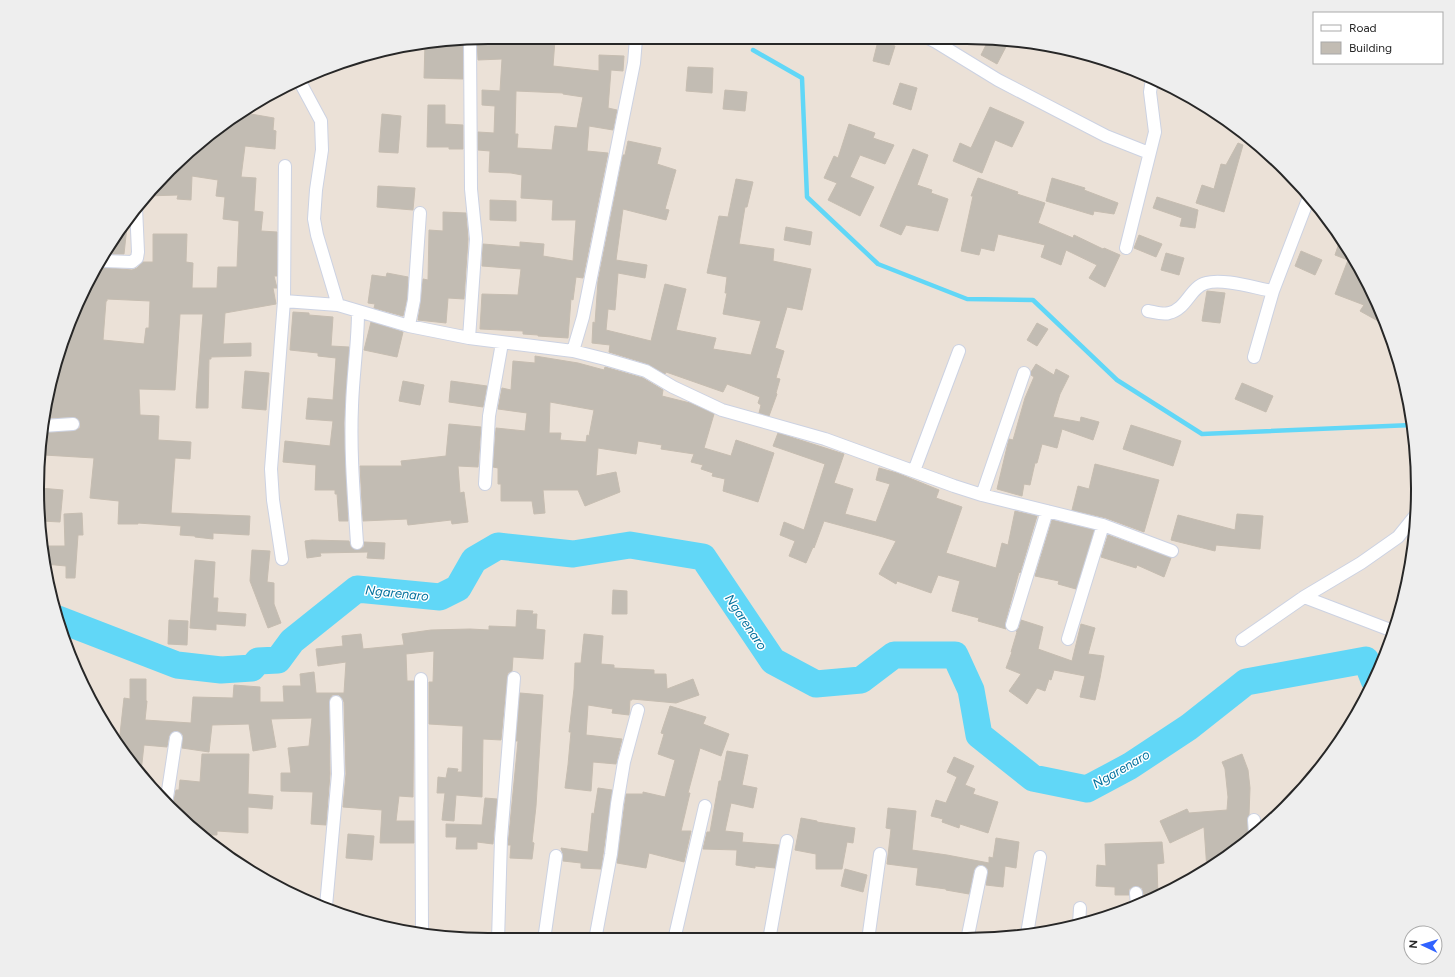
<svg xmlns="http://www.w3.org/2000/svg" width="1455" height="977" viewBox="0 0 1455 977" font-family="Figtree,sans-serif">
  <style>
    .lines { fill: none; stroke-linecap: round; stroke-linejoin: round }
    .stream { stroke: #61d7f7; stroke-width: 4.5 }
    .river { stroke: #61d7f7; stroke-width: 27 }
    .building { fill: #c2bcb3; stroke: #c6bdb1; fill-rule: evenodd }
    .minor-casing { stroke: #ccd2e2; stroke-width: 14 }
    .minor { stroke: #fff; stroke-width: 12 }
    .labels { text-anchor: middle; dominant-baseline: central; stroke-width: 3; stroke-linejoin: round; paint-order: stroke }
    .water-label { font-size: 13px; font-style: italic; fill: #04729e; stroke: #fff }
    .rim { fill: none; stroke: #272727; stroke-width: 2 }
  </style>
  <rect width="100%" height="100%" fill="#ebe1d7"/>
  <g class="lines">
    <path class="stream" d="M753,50l49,28 5,119 71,67 89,35 66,1 84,80 85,54 210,-9"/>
    <path class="river" d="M58,619l119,46 44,5 31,-2 6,-7 20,-1 14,-19 65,-52 83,8 18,-9 16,-28 24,-14 75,8 57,-9 73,12 70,104 43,23 45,-4 33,-25h61l16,35 8,45 54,43 54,11 43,-23 59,-39 57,-45 120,-22 8,20"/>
  </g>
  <path class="building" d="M989,39l20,2 -12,23 -16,-9z
    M555,40l-2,26 46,5v-16l25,1 -1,15 -12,-1 -3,38 9,2 -4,20 -24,-4 -2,25 21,2 -25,125 -7,-1 -3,23 -2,-1 -3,39 -30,-2v-1l-15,-1v-3l-43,-2 2,-35 36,1 3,-26 -39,-3 1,-22 37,3v-5l24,2 -1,12 30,5 3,-41h-24l1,-20 -32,-2 1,-23 -11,-2 -22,-1 1,-21 -12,-1v-18l16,1 1,-27 -13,-1v-15l18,1 2,-32 -24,1 -1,-19zM516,91l47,2v1l20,3 -6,31 -22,-2 -3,24 -35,-2 1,-14h-3z
    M429,41h34v38l-39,-1 1,-36z
    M878,41l17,5 -6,19 -16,-4z
    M688,67l25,1 -1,25 -26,-2z
    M900,83l17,5 -6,22 -18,-6z
    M725,90l22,2 -2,19 -22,-2z
    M428,105h17v19l18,1v24h-14v-2h-22z
    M990,107l34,15 -12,25 -17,-7 -13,33 -29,-12 7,-18 11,5z
    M239,112l35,6 -1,12 3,1 -1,18 -30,-3 -4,31 15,1 -2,33 9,1 -2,19 16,1v44h-3l3,12h-4l3,16 -51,9 -2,31 28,-1v13l-40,1v2h-2l-1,49h-12l1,-16 6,-78h-23l-5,76 -36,-1 1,26 19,1 -1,24 33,2 -1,17 -15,-1 -4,55 79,3 -1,19 -36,-2v6l-18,-2v-1l-15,-1 1,-9 -43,-3v1h-20l1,-23 -29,-3 4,-40 -50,-3 1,-9 -5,-1 2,-12 32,-2 6,-3v-4l-1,-4 -6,-3 -28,1 6,-40h4l1,-18 15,-44 28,-49 33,3 5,-2 6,-6h10v-28h34l-1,28 7,1 -1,25h25l1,-21h19l2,-46 -16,-2 2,-22 -9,-1 2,-16 -26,-4 -1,24 -14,-1 1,-4 -32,1 23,-27zM107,299l43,2 -1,27h-3l-2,16 -41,-4 3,-39h1z
    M382,114l19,2 -3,37 -19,-1z
    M849,124l26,9 -2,5 21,7 -9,19 -25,-9 -10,22 24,10 -14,29 -32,-16 9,-17 -13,-5 10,-22 4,2z
    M628,141l33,7 -4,16 19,6 -11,39 4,1 -3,10 -43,-11 -7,51 31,5 -2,13 -27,-5 -3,37 -7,-1 -2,21 45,11 14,-57 21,5 -10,41 40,8 -3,11 38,6 10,-34 -38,-7 4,-21h-2l2,-16 -20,-4 12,-57 9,1 8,-38 17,3 -6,25h-2l-6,37 35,5 -1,12 38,8 -9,41 -15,-3 -12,41 9,3 -8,27 4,1 -4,14 1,1 -8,22 -10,-3 2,-8 -3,-2 2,-6 -33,-13 -4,8 -57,-20 -1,2 -17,-10 -39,-12 1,-7 -18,-2 1,-21 2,1 3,-42 25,-126h2z
    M1238,143l5,2 -19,67 -28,-9 6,-18 12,4 7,-25 5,1z
    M913,149l15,6 -11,30 15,5 -1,3 17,6 -10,32 -32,-6 -5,10 -21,-9z
    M978,178l40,14 -1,2 28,9 -7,20 35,15 1,-3 29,14 1,-1 16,7 -15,32 -16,-9 8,-13 -31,-15 -5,15 -20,-8 4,-12 -47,-11 -4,17 -13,-3 -2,7 -18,-4 12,-55h-2z
    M1052,178l33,10 -1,2 34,13 -4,11 -20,-3 -1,4 -47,-14z
    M378,186l37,2 -2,22 -36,-3z
    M1157,197l41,13 -3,18 -15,-2 2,-8 -29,-10z
    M490,200l26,1v20l-26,-1z
    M443,212l23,1 2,26 -4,60 -16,-1 -2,25 -28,-3 3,-19 2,-22 5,1 1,-50 14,1z
    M128,217l-4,37h-17l6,-11z
    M786,227l26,5 -2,13 -26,-5z
    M1139,235l23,9 -6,13 -22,-9z
    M1341,237l43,79 3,10 -27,-15 4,-6 -29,-11 13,-34 -13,-5z
    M1301,251l21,9 -7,15 -20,-9z
    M1166,253l18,5 -5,17 -18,-5z
    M387,273l21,4 -1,22 -4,17 -29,-8 1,-4 -7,-1 4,-28 14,2z
    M1207,291l18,2 -5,30 -18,-2z
    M293,312l16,1v2l24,2 -2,29 18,1 -5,76 4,98h-9l-2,-27h-2v-4h-20l1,-25 -33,-3 2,-21 45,5 3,-25 -27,-2 2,-21 25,2 3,-42 -18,-2v-3l-28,-3z
    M371,322l32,10 -6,25 -33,-7z
    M1037,323l11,6 -11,17 -10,-6z
    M535,356l43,7 26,7 1,-3 38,11 20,12 -1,6 28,7 24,11 -10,34 27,8 5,-16 38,13 -16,49 -35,-11 2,-12 -13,-3 1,-3 -12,-4 2,-4 -12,-3 3,-8 -33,-5 1,-4 -24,-4 -2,13 -38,-6 -2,28 20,-4 4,20 -35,14 -7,-16h-35l2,23 -11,1 -2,-13h-31v-17h-3v-16l-5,-1 3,-39 29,3 2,-18 -29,-4 4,-21 9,2 2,-29 22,2zM550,402l44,8 -5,26 -2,-1 -1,7 -26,-2 1,-7h-12z
    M1036,364l18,11 2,-6 13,7 -9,18 -7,23 27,5 1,-5 18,5 -6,18 -31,-11 -5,19 -15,-4 -5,19h-2l-5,22 -6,-1 -2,12 -25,-7 10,-42 2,-8 4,1 12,-42 9,-21 -3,-2v-3z
    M245,371l24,2 -3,37 -24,-2z
    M403,381l21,4 -4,20 -21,-4z
    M451,381l36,5 -4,21 -34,-5z
    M1242,383l31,13 -7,16 -31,-13z
    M449,424l32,3 -3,40 -20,-1 2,27 4,-1 4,30 -16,2 -1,-4 -43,5 -1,-6 -44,2 -3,-55h42l-1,-5 45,-5z
    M1131,425l50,16 -8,25 -50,-17z
    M778,433l66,21 -10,29 19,6 -8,25 31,8 14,-38 -14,-4 3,-12 18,5 42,17 -3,8 26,9 -16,46 50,15 6,-25 6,2 7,-34 22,5 -17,57 -1,-1 -14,51 1,6 -28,-8 1,-3 -27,-7 8,-30 -22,-6 -7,18 -34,-12 -1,3 -17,-10 17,-33 -13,-4 -59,-16 -10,27 -1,-1 -7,16 -17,-7 6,-15 -15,-6 4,-13 20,8 21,-66 -52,-18z
    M1095,464l64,16 -15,52 -38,-14 -34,-8 6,-24 11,3z
    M40,488l23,2 -3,32 -18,-1z
    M82,513l1,22h-5l-3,43h-9v-12l-21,-2 -1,-18h21l-1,-32z
    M1237,514l26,2 -3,33 -44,-4 -1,6 -44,-11 7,-25 57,15z
    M1052,520l42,10 -18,59 -18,-5 1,-3 -24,-5z
    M1108,535l63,23 -7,19 -27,-12 -1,3 -35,-11z
    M312,540l37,1 2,6 6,3 7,-3v-5l21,1 -1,16 -17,-1 1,-6 -48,1 1,3 -14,2 -2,-17z
    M252,550l18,1 -3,31 7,1v21l7,19 -13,5 -18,-47z
    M195,560l20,2 -2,36h5l-1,14 29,2 -1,12 -29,-2v6l-26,-2z
    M613,590l14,1v23h-15z
    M517,610l16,1 -1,3h5l-1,15 9,1 -2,29 -30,-2 -1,14 -4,2 -1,4 -6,63 -18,-1 -1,58 -26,-2 -2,26 -12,-1 3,-27h-8l1,-16 8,1 2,-10 10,1 -1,3h5l1,-46 -34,-2v-42h4l1,-31 -28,3 1,27h7l-1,116 -14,-1 -3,25h18v22h-34l2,-33 -39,-3 3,-33 -2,-72 -2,-4 -3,-3h-7l-3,7 1,72 -4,51 -15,-1 2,-32 -32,-1v-18h10l-3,-25 21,-2 3,-28 -41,1 5,28 -23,4 -4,-27 -37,1 -3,27 -27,-4 1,-13 -5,-4h-4l-5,5 -2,11 -23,-2 -3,27 -22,-29 5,-45 6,1v-20h16v22h1l-2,19 46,3 2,-26 40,1 1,-13 26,2v15h24l-1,-16h18l-1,-12 14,-2 2,21h28l2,-31 -28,4 -2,-17 27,-3 -1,-10 19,-2 2,15 41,-4 -2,-11 29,-4 39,-1 19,1v-4l27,1z
    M169,620l19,1 -1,24 -19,-1z
    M1021,620l22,7 -5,22 34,12 9,-37 14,4 -7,26 16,2 -4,22 -5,22 -15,-3 5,-21 -31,-6 -3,10 -2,-1 -4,12 -8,-3 -10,16 -18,-13 12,-17 -15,-6 6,-16h-1l6,-20 -1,-1 3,-3z
    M584,634l19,2 -2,28 13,1v3l40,2v4h12l1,15 26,-10 6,16 -23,8 -44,-4v1h-2l-1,15 -17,-2 1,-4 -25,-4 -2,30 36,4 -6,25 -23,-2 -2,29 -26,-3 3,-23 3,-33h-2l5,-43 1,-26h6z
    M520,693l23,2 -7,111 -4,36 2,1 -2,16 -22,-1 1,-13h-3l10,-104h-2z
    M670,706l36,11 -3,7 26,10 -8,22 -21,-8 -12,45h2l-9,38h10l-7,31 -35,-9 -3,15 -29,-5 9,-69h17v-2l22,5 10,-37 -17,-6 6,-20 -3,-1z
    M727,751l21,4 -6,30 15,3 -4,20 -22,-5 -6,28 18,2 -1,9 37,3 -4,23 -20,-2v2l-19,-3 1,-15 -34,-1 4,-17h3l9,-51h2z
    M202,754h47l-1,40 25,2 -1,13 -24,-2v26l-31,-2v4h-15l-31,-26 2,-4 3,-15h3l1,-10 20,2z
    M1242,754l6,16 2,18 -1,27 -2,6 1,13 1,4 -31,26 -11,6 -3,-43 -34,16 -10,-22 27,-12 2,4 38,-3 1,-13 -3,-28 -3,-7z
    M954,757l20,9 -9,19 10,4 -2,5 25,8 -10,31 -28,-9 -1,4 -17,-6 1,-3 -12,-3 5,-16 10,3 11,-26 -10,-5z
    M598,788l14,2 -11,79 -20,-1v-5l-18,-2v-7l-2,-6 27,4 4,-39 2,1z
    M485,798l12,1 -4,45 -16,-2v7h-21l1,-12h-11v-13l36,1z
    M888,808l28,3 -4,39 35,5 42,8v-6l4,1 3,-20 23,4 -3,26 -11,-2 -2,21 -17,-2 2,-16 -5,-4h-5l-4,5 -5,24 -23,-4v-1l-30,-4 2,-17 -31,-4 4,-35 -5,-1z
    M801,818l16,3v1l38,6 -2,15 -6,-1 -5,27h-26v-15l-21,-4z
    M348,834l26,2 -2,24 -26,-2z
    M1162,842l2,21 -7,1 1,32 -5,2h-7v-3h-2l-2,-7 -6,-2 -7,3v6h-14v-8l-19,-1 1,-21 9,1 -1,-22z
    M845,869l22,6 -4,17 -22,-6z"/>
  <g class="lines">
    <g class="minor-casing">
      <path id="minor" d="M926,37l10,5 62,38 108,56 43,17
        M300,82l21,39 1,29 -6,40 -2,29 3,16 21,70
        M1126,248l29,-116 -5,-40 2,-13
        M103,261l29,1 5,-4 1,-6 -2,-45
        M284,301l54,4 71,21 60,12 104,13 32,8 41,12 27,16 49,23 103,29 129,47 28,9 121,30 69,26
        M1148,311c6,1 15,4 21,2 18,-4 21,-26 37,-30 17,-5 49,5 67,8
        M409,325l5,-25 6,-87
        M469,338l7,-99 -5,-50 -1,-148
        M573,351l10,-34 51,-254 2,-24
        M1254,357l19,-66 36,-94
        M43,426l30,-2
        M914,471l45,-120
        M485,484l4,-68 13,-73
        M982,495l42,-122
        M357,543c-3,-46 -7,-91 -5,-137 1,-32 6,-63 6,-94
        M282,559l-9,-59 -2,-31 13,-168 1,-135
        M1304,597l89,34
        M1012,625l35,-114
        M1068,639l35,-114
        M1242,640l62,-43 57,-34 37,-26 17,-21
        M421,679l1,254
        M166,804l10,-66
        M1254,820l1,13
        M1136,893l1,13
        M326,906l12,-132 -2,-72
        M1079,924l1,-16
        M1027,934l13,-77
        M498,940l3,-101 13,-161
        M544,940l12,-84
        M595,940l16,-86 6,-50 7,-42 14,-52
        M674,940l31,-134
        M769,940l18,-99
        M868,940l12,-86
        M967,940l14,-68"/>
    </g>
    <use href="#minor" class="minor"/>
  </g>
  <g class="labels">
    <g class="water-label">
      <text transform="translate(397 593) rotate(6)">Ngarenaro</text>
      <text transform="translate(746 622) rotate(56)">Ngarenaro</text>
      <text transform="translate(1121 769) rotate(-30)">Ngarenaro</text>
    </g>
  </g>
  <path d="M0 0H1455V977H0ZM488 44H967A444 444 0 0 1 1411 488V489A444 444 0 0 1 967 933H488A444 444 0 0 1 44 489V488A444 444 0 0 1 488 44Z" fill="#eee" fill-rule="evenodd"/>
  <path class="rim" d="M488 44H967A444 444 0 0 1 1411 488V489A444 444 0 0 1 967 933H488A444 444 0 0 1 44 489V488A444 444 0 0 1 488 44Z"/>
  <rect x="1313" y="12" width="130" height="52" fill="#ffffff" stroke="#a9a9a9"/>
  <rect x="1321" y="25" width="20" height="6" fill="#ffffff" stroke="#a9a9a9"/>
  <text x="1349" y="32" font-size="12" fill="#272727">Road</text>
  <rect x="1321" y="42" width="20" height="12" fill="#c2bcb3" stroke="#a9a9a9"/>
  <text x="1349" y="52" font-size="12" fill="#272727">Building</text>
  <g transform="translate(1423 945) rotate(274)"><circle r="19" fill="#ffffff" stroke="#a9a9a9"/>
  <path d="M0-3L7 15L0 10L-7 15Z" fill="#3062ff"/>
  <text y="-6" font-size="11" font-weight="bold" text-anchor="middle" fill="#272727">N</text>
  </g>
</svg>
